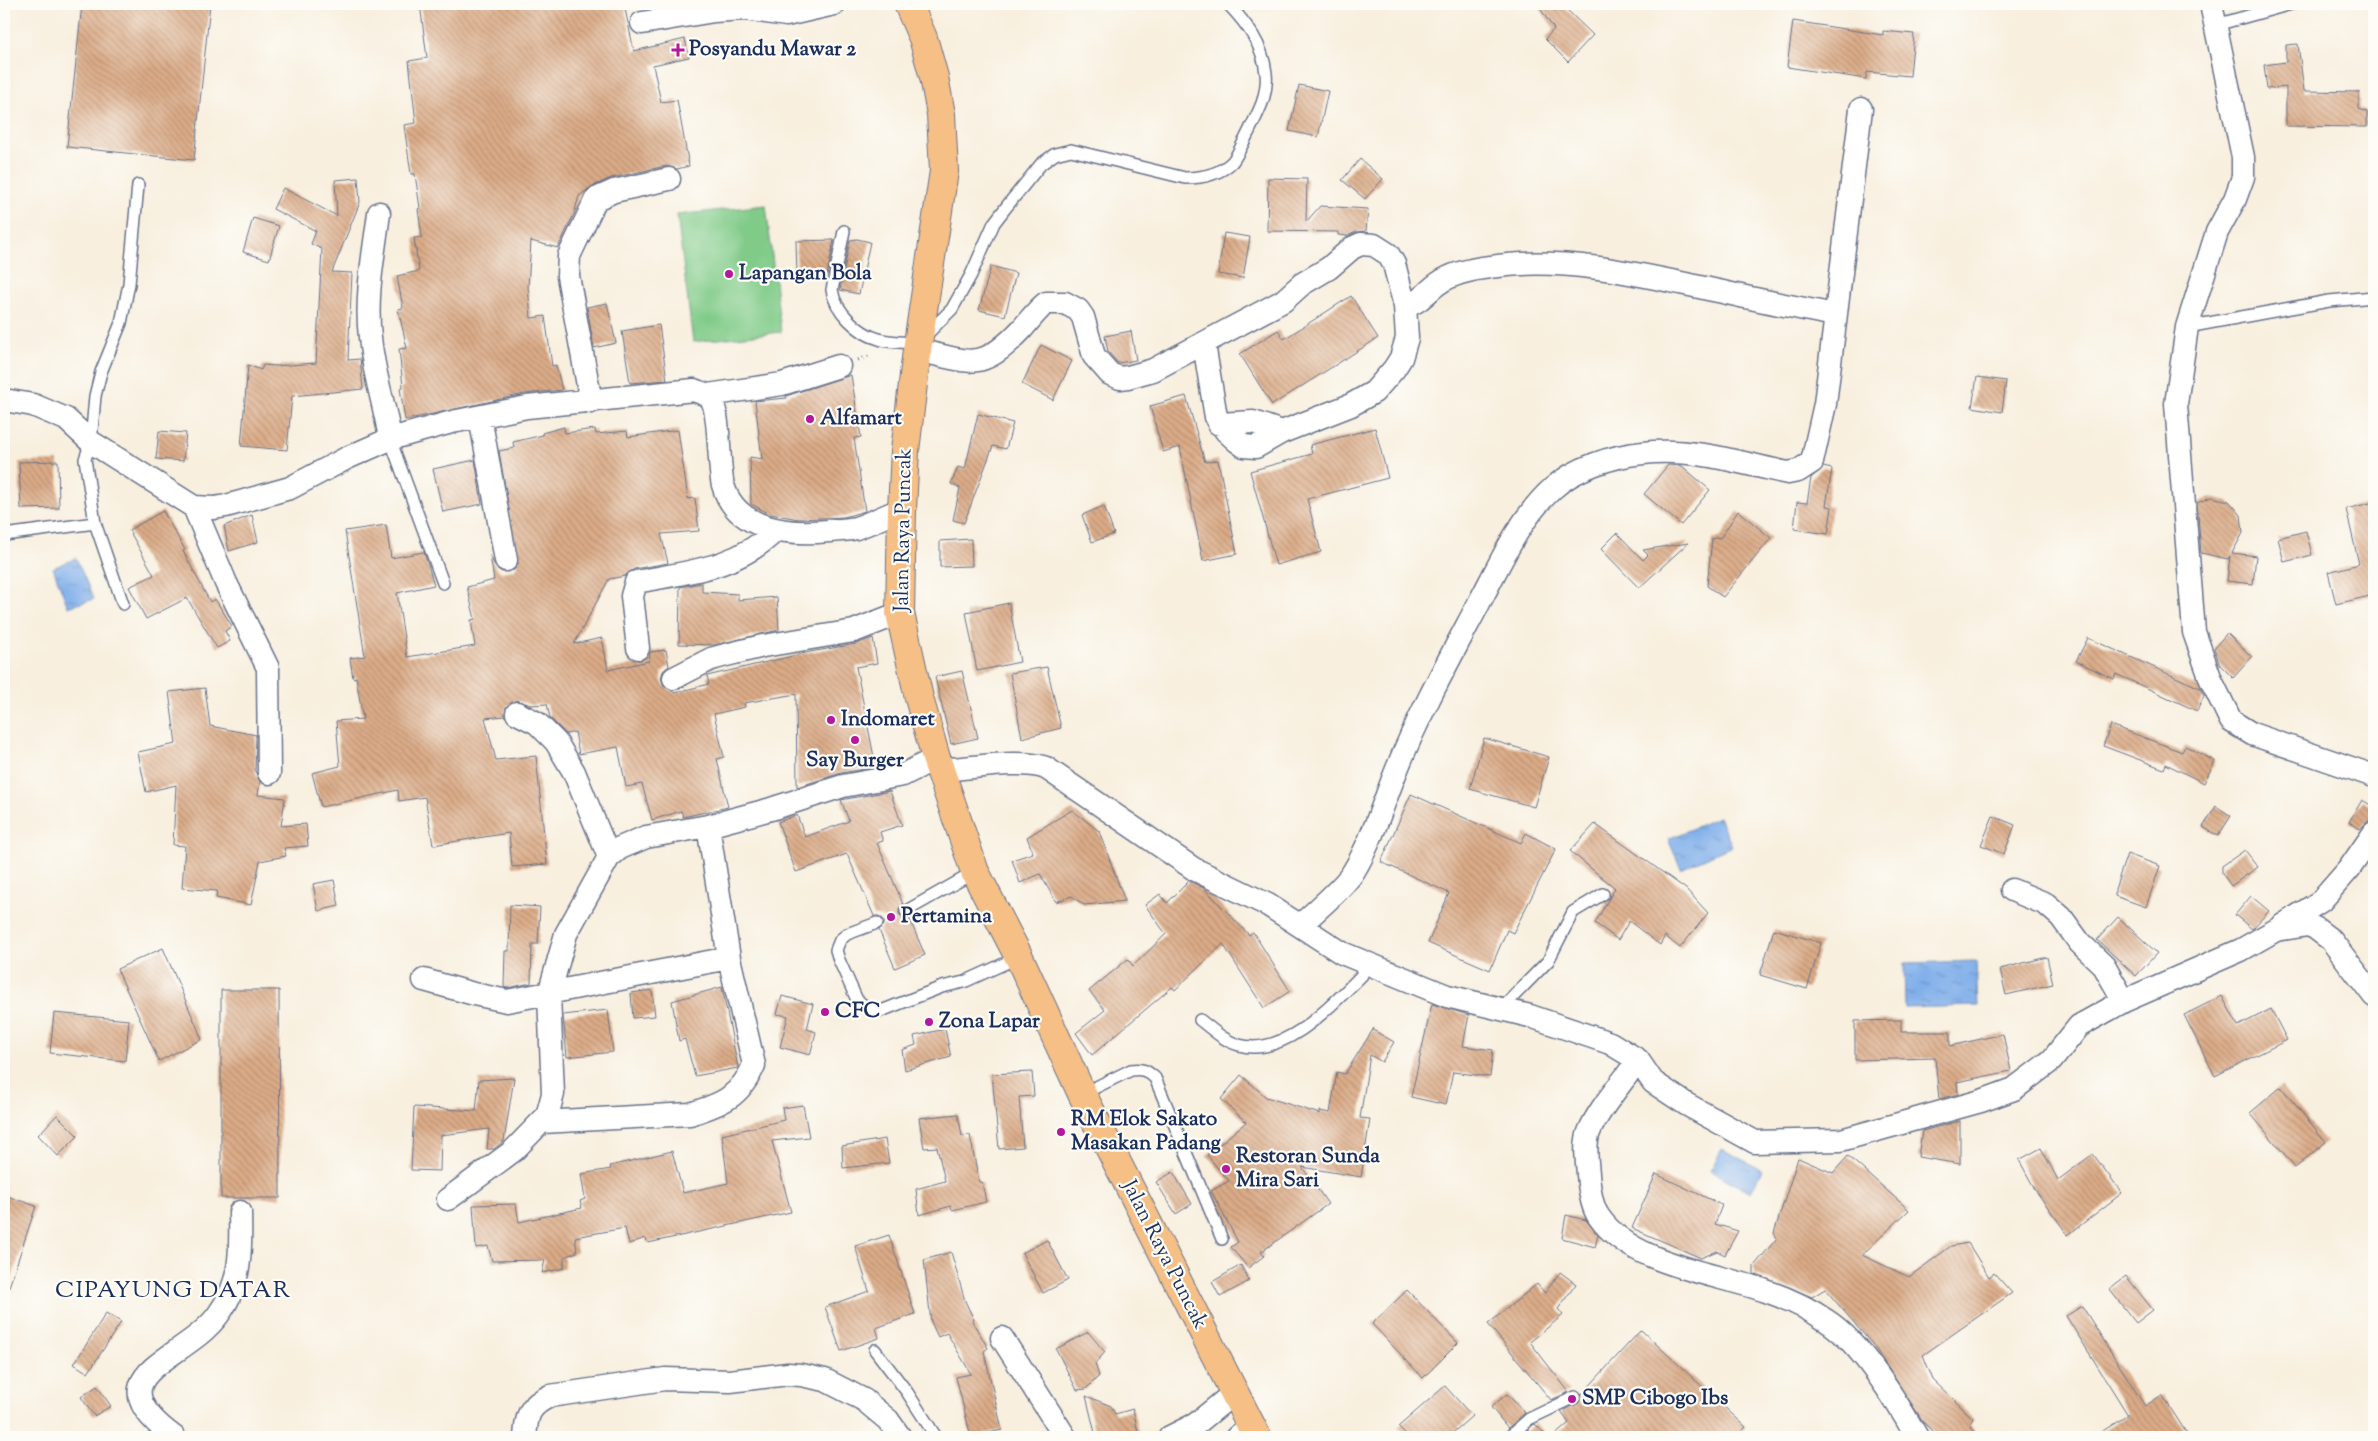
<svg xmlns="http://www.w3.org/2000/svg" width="2378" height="1441" viewBox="0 0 2378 1441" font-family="'Sorts Mill Goudy',serif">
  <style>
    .pitch { fill: #80cb88; stroke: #4e7d73 }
    .water { fill: url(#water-ripples); stroke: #4e6fa4 }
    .building { fill: url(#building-back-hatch) }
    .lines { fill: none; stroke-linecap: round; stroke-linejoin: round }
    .service-casing { stroke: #68728b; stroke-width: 14 }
    .minor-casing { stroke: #68728b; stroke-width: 25 }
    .trunk-casing { stroke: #68728b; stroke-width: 30 }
    .path { stroke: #68728b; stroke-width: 3; stroke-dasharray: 1 4; stroke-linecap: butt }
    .service { stroke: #fff; stroke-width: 11 }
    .minor { stroke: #fff; stroke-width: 22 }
    .trunk { stroke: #f5bf86; stroke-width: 28 }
    .poi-dot { fill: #b5179e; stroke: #fdfcf7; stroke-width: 2 }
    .labels { text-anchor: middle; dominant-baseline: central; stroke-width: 4.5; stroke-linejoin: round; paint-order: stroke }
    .poi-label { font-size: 21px; font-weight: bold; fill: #1b2f5e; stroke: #fdfcf7; text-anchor: start }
    .street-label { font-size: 21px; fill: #1b2f5e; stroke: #fdfcf7 }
    .quarter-label { font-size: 24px; letter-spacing: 1px; fill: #1b2f5e; stroke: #fdfcf7 }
  </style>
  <defs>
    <pattern id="water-ripples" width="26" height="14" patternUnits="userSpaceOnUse" patternTransform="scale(1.25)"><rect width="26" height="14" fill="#80afea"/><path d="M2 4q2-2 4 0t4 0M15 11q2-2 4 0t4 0" fill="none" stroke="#688fc1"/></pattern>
    <pattern id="building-back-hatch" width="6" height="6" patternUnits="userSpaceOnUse" patternTransform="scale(1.25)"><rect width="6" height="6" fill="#dcac87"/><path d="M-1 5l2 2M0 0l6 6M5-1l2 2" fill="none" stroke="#b28c72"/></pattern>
  </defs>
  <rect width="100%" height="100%" fill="#fdfcf7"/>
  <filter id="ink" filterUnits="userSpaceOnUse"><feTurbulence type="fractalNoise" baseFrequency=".02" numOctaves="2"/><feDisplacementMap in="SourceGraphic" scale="10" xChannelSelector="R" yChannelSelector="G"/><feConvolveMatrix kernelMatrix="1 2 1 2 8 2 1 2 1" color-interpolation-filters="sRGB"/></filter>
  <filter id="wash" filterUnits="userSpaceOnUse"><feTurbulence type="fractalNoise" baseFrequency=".0096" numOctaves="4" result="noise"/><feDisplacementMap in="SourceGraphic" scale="20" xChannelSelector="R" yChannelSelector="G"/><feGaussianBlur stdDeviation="1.12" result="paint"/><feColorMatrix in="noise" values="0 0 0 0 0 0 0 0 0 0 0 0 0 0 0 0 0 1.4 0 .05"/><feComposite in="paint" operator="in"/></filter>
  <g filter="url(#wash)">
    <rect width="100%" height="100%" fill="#f8efde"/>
    <path class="pitch" d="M766,205l15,127 -88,10 -16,-127z
      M4,255h2l1,125h-3z"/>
    <path class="water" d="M76,558l18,41 -26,8 -15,-39z
      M1719,817l13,29 -51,23 -13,-30z
      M1976,961l2,45 -73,2 -1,-45z
      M1722,1149l40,21 -11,22 -41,-21z"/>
    <g id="blocks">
      <path class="building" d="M82,4h128l-16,156 -127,-13z
        M420,4h204l10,47 51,-12 4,18 -36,8 8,37 16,-2 12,66 -12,3 -11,-3 -55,12 -20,9 -12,9 -5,18 -16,34 -27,-7 -3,46 3,31 14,-2 7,50 4,-1 6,25 -38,4 -119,26 -5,-32 3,-1 -4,-38 8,-1 -9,-39 5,-1 -6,-32 22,-5 -5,-33 8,-1 -4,-28 2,-1 -5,-34h-4l-7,-49 12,-2 -7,-62 18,-3z
        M1537,4h24l32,31 -25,27 -23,-23 9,-10z
        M1793,21l90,14v-4l31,3 -4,42 -43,-4 -1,7 -79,-12z
        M2298,44l6,47 55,1v17l8,3v15l-81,-1v-39l-19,2 -3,-24 22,-3v-17z
        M1299,85l29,6 -10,46 -29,-6z
        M1360,159l23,20 -18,20 -23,-19z
        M358,178l2,24 -28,70 20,1 -4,87 12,-1 3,30 -71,7 -5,54 -46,-4 7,-81 13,5 2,-5 13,1 40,-3 6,-114 -11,-5 5,-13 -43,-22 10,-21 54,28 -2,-36z
        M1268,178l39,1 -1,43 14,-16 48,3 -2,22 -10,1 -9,4 -9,-1v-3l-71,-1z
        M253,218l26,8 -10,34 -26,-8z
        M1224,233l26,4 -7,41 -25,-4z
        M857,239l13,3 -11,52 -19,-4 10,-50z
        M834,240l-7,35 -30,1 -1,-35z
        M991,266l25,7 -11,43 -26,-6z
        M1351,296l27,42 -106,67 -32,-51 38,-24 6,9z
        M607,303l9,40 -22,5 -7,-41z
        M659,325l8,55 -37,3 -8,-52z
        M1131,331l5,29 -18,3 -10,-11 -3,-16z
        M1041,345l31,16 -19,39 -31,-16z
        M851,375l10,62 -7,1 11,73 -21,6 -45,2 -29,-5 -19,-10 -1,-47 12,2 -7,-58 32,-3 -1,-2z
        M1977,377l29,4 -4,31 -30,-5z
        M1186,396l19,66 13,-2 19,94 -34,7 -23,-114 -17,5 -13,-46z
        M978,414l35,9 -7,26 -13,-3 -29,77 -11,-3 7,-32 -9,-4 7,-17 7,2z
        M564,427l1,6 30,-4 1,5 31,-3 1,6 50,-7 10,69 7,-1 4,33 -38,3 7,29 -34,6 -9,7 -16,3 -35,65 28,-6 6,32 41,-9 1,-9 16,-2 3,16 -6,5 -2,7 2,6 11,9 35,-9 -2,-8 103,-24 46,-8 17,-6 4,25 -21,4 20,100 -35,6 -44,14 -1,-93 -52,9 1,4 -31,7 10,43 -7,2 11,48 -45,10 -2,-6 -29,9 -10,-36 -16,3 -8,-40 -39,7 -4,-22 -9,2 -16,-16 -3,-14 -16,1 -15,-5 -10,7 -1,9 -20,2 11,42 40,-4 11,108 -35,3 -3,-34 -76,12 -8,-48 -26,4 -1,-11 -77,17 -9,-34 28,-7 -4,-45 27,-2 -7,-42 -3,1 -3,-20 15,-2 -20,-125 41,-6 5,33 33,-6 10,33 -37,8 10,64 68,-11 -4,-26 4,-1 -8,-32 27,-7 -4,-25 6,13 6,4 12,-2 4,-6 -19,-113 15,-3 -1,-6 30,-7 -1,-2z
        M1375,428l13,50 -81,21 14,53 -45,13 -26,-94 62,-17 -2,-9z
        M159,431l27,2 -3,28 -27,-2z
        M475,460l7,44 -39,8 -10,-43z
        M58,461l1,47 -38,1 -2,-47z
        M1668,465l14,1 28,24 -29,35 -37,-31z
        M1823,467l9,2 -6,37 6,1 -4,27 -34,-5 3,-27 10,1 4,-25z
        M2211,497l18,4 12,14 2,18 -11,20 24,3 -3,28 -26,-3 3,-25 -2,3 -27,-6 -4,-50z
        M2374,502v93l-38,9 -8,-32 31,-8 -13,-55z
        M1104,506l10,28 -22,8 -10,-27z
        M163,511l22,39 -2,1 27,51 5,-3 17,27 -7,5 5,10 -13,7 -30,-50 -41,21 -17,-32 25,-12 -25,-45z
        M1738,511l33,27 -48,59 -16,-11 5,-47 9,-2z
        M252,515l6,27 -29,9 -5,-25z
        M2306,531l6,24 -28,7 -6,-24z
        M1617,533l26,27 5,-5 -5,-5 45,-7 -49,45 -38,-39z
        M971,539l1,27 -32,1v-26z
        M702,583v9l36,2v6l39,-3 2,33 -65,15 -35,-1 1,-57z
        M1009,603l11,59 -43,9 -11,-59z
        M2227,633l25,24 -19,21 -13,-13 -6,-17z
        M2088,638l112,50 4,8 -7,15 -81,-37 -2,5 -38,-18z
        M1047,667l14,61 -39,10 -12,-65z
        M962,671l16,67 -27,6 -16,-67z
        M205,688l5,38 46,9 -1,36 5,11 -2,13 27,3 -4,28 25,-2 2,22 -24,2 2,8 -26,5 -9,44 -35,-7 1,-7 -35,-3 3,-42 -12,-1 3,-60 -30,7 -8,-40 38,-8 -7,-52z
        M2111,725l71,27 3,-6 30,15 -11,22 -38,-19 -2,5 -61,-23z
        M1484,738l65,19 -15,50 -64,-18z
        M890,791l12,34 -22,7 3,9 -6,2 26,61 -4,4v6l4,4h6l16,37 -30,13 -16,-38 5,-5v-5l-5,-4h-5l-27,-62 -51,18 -18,-50 19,-7 8,22 44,-16 -8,-21z
        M1411,794l110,49 5,-10 30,16 -43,84 -6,-3 -17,40 -62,-27 21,-50 -68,-31z
        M2362,800l12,7v13l-6,1 -8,8 -11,-7z
        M2216,806l15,10 -13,20 -15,-9z
        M1072,810l27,21 26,70 -41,4 -12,-9 -16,6 -16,-28 -20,9 -8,-23 21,-7 -6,-16z
        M1993,816l22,9 -11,29 -23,-9z
        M1595,824l91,65 22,24 -28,35 -15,-12 -5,9 -31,-24 -11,19 -23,-17 20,-35 -45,-37z
        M2245,850l13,17 -27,19 -9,-13v-7z
        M2127,854l33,12 -14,41 -31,-11v-7z
        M334,880l5,26 -21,5 -5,-27z
        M1189,881l15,7 45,47 4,-3 37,59 -26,17 -41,-64 -48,46 -3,-3 -80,68 -16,-22 29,-23 -16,-19 39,-32 5,7 33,-32 -21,-29 15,-11 7,9z
        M2251,896l18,15 -17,18 -17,-14z
        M510,905l30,2 -2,37h-6l-1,39 -24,5 -3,-1 1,-36h4z
        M2118,917l39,36 -21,23 -39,-36z
        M1774,929l47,14 -14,46 -47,-14z
        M163,948l39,91 -43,22 -42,-92z
        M2047,957l6,27 -47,11 -6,-26z
        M722,987l16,81 -43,8 -10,-37 -6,2 -7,-40z
        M221,990h58l1,208h-59z
        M652,990l3,26 -22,2 -2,-25z
        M782,996l31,8 -6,25 9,3 -6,23 -30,-8 8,-31 -11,-2z
        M2222,996l16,30 33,-17 16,31 -72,36 -31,-61z
        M1432,1004l37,11 -6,31 30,4 -3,27 -37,-5 -7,33 -35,-8z
        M608,1010l5,42 -46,5 -4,-42z
        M54,1013l75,7 -4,41 -75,-8z
        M1901,1020v12h49v14l53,-12 8,37 -54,11 1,12 -19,5 -4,-41 -80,2v-39z
        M1374,1028l-1,2 21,12 -12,20 -12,-7 -10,63 10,1 -9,58 -59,-10 26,37 -67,48 3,4 -16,12 -17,-21 7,-5 -27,-51 18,-10 -22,-26 39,-33 -25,-23 20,-24 25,22 54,17v-3l10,2 7,-41 8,2z
        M945,1029l6,28 -46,13 -3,-20 14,-5 -2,-9z
        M1032,1072l2,24 -15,1 4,50 -24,2 -7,-75z
        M514,1078l-10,63 -10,8h-7l2,-20 -48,6 -1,36 -29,-1 3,-63 62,4 3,-31z
        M2281,1087l45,55 -31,25 -45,-54z
        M803,1105l6,32 -37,4 19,71 -143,31 -3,-5 -16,6 -4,-16 -50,9 2,15 -13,5v11l-22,5 3,-13 -53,1 -4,-15 -12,2 -3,-43 43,-1 3,18 63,-14 -2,-7 5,-2 -4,-25 30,-5 -1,-3 62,-15 11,42 45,-10 -6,-48 62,-15 -2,-12z
        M958,1114l4,22 8,-1 9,47h3l4,20 -34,8 -1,-4 -32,9 -3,-26 29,-8 -8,-34 -13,1 -5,-30z
        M57,1115l21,21 -20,20 -20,-21z
        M1960,1121v43l-42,-7 4,-26z
        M885,1139l4,24 -46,5 -1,-22z
        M2041,1148l17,32 35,-26 29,39 -54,42 -32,-44 -17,-31z
        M1848,1156l61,54 -47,45 47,22 42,-31 17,-3 21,34 5,-4 18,20 -89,62 10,25 41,39 -4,5 8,13h-40l-14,-14 -51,-78 -48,-56 -13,8 -58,-23v-8l23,-28 -3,-5 24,-75 35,15z
        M1173,1172l19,32 -16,10 -20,-32z
        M1656,1174l66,31 -7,19 23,7 -13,24 -8,-4 -16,7 -69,-30z
        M4,1195l32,11 -29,87 -3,-1z
        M1566,1215l20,5 12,15 -3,12 -33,-9z
        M889,1235l26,79 -39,14 3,10 -38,13 -16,-44 44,-16 -14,-45z
        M1047,1240l21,40 -25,13 -21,-40z
        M951,1252l14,49 9,19 -2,1 16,27 -4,3 18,79 -31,7 -15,-60 15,-3 -24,-41 -9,4 -7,-15 -7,-62z
        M1241,1265l8,16 -29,16 -8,-15z
        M1560,1272l16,12 -18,25 5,6 -33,27 39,50 -18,8 -63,-76 49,-40 8,9z
        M2126,1276l27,34 -17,13 -27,-34z
        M1407,1290l51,53 -35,35 -51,-54z
        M2082,1306l63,100 17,-11 27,42h-96l35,-22 -62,-99z
        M106,1313l15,9 -33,51 -14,-9z
        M1641,1330l105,97 -10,10h-183l16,-14 -8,-11 20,-10 1,-8z
        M1088,1332l17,20 -10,12 4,12 -13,13 -9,1 -21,-41z
        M97,1386l14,20 -17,10 -13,-19z
        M1445,1386l27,30 -24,21h-40l-10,-10z
        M1507,1394l18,19 -17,15 -17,-21z
        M1086,1396l25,10 4,8 18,-5 6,28h-43z
        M1535,1424l13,13h-28l13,-12z"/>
    </g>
  </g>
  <g filter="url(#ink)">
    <use href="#blocks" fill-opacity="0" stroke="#68728b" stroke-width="1"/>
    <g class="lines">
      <g class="service-casing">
        <path id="service" d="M2216,25l75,-21
          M844,231l-12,59c3,21 27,44 47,49 12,4 27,3 39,4l34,-34 19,-34 23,-52 13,-17 34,-42 14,-10 16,-4 114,28c16,0 35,-4 47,-16 5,-5 29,-54 31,-62 2,-7 4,-19 3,-27 -3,-28 -19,-49 -38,-69
          M2187,327l142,-26 45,-4
          M390,439l53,144
          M4,535l91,-12
          M123,604l-28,-81 -10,-64 6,-17 4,-46 6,-24 20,-49 8,-39 9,-99
          M906,911l69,-39
          M877,923l-30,11 -7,6 -4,10 3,10 18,40 13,10 11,1 61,-24 22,-5 55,-25
          M1500,1010l48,-49 25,-49 30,-18
          M1200,1020c12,9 24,21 39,25 46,13 94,-41 123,-70v-13
          M1082,1094l49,-24c12,-2 16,1 24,8l67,161
          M875,1350l32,42 29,45
          M1509,1437l20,-18 46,-22"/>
      </g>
      <g class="minor-casing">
        <path id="minor" d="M2211,4l32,153v20l-8,22 -18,33 -30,95 -11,77 18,228 17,48 20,41 21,13 122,42
          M642,23l72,-12 30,-2 42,6 48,-11
          M379,213c-5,40 -14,83 -9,124 3,35 15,68 20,102
          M1405,306c15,-3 22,-15 34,-23 14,-10 34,-14 51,-16 78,-12 161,10 237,26 36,8 72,15 108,22
          M917,350c55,12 63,23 105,-21 8,-9 14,-18 24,-26h19l13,7 5,7 11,39 16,18 10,4 8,-1 25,-7 130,-69 19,-17 27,-16 23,-20 9,-4 13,1 14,9 6,10 11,42 2,32 -6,20 -7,11 -20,23 -23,13 -69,27 -26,15 -12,-1 -7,-5 -11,-10 -10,-14 -12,-73
          M708,395l74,-11 57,-18
          M4,400l29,5 33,14 25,23 103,65 20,1 12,-2 64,-18 57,-30 43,-19 62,-17 75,-15 167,-17c4,2 10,3 14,6 13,9 10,72 15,89 13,46 67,50 106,46 9,-1 19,-1 27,-3 15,-5 31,-13 46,-19
          M591,402l-23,-126 1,-20 27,-57 18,-8 55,-12
          M480,417l26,143
          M1219,424l34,-2 29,10
          M194,507l32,76 42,85 1,105
          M638,648l-6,-52 4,-14c51,-10 101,-13 140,-52
          M674,678l37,-19 15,-4 37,-9 91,-15 46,-18
          M517,713l20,10 19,19 18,30 35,85
          M708,826l21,132
          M2012,890l34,14 15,13 19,26 24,23 20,35
          M1301,925c15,-15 40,-35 51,-51 18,-28 32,-73 45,-105 23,-57 53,-111 82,-166 21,-39 40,-84 73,-114 23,-21 60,-33 91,-36 48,-6 98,10 145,20l10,-2 14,-9 13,-58 36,-295
          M2283,925l38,-24 28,-32 25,-36
          M424,980l50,14 33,7 222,-43 25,107c-14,32 -32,39 -64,49l-148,8
          M1638,1060c-15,22 -39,48 -49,72 -5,13 -2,28 -1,42 1,13 3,32 11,43 33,48 116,56 167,74 20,7 44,18 61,30 34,22 70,81 90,116
          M448,1199l65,-48 34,-35 6,-22 -4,-100 17,-60 43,-77 11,-9 26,-11 62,-11 63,-17 72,-23 60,-11 33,-17 12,11c26,-1 74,-10 98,-1l148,101 74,36 74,48 105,43 83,20 80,27 28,17 15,22 33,22 69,38 86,-2 140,-39 33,-12 38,-29 27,-34 45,-25 117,-51 35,-20 32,-5 7,3 16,12 43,56
          M1002,1338l63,99
          M174,1437c-85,-63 10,-75 44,-122 24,-32 23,-66 22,-103
          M525,1437c2,-22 3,-31 25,-41l115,-17 65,2 58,-7 13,1 24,5 39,20 24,20 12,17
          M1170,1437l26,-13 38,-31
          M1237,1437l14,-12"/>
      </g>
      <g class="trunk-casing">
        <path id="trunk" d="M908,4l15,34 11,39 7,37 3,57 -27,179 -12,101 -3,58 -2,104 19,85 17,60 39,114 44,85 63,137 175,343"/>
      </g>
      <path class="path" d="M858,360l13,-5"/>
      <use href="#service" class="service"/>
      <use href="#minor" class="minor"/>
      <use href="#trunk" class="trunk"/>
    </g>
  </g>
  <g class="poi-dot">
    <path d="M675.5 42.5h5v5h5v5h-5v5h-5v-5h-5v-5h5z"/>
    <circle cx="729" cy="274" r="5"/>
    <circle cx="810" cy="419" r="5"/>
    <circle cx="831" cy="720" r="5"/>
    <circle cx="855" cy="740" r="5"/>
    <circle cx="891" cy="917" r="5"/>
    <circle cx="825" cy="1012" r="5"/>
    <circle cx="929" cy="1022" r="5"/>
    <circle cx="1061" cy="1132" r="5"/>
    <circle cx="1226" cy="1169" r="5"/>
    <circle cx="1572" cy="1399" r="5"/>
  </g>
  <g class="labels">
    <g class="poi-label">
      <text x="689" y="50">Posyandu Mawar 2</text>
      <text x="739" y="274">Lapangan Bola</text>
      <text x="820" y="419">Alfamart</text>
      <text x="841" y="720">Indomaret</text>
      <text x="855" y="761" text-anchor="middle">Say Burger</text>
      <text x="901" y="917">Pertamina</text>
      <text x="835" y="1012">CFC</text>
      <text x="939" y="1022">Zona Lapar</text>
      <text x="1071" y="1120">RM Elok Sakato<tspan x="1071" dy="24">Masakan Padang</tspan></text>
      <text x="1236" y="1157">Restoran Sunda<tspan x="1236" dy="24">Mira Sari</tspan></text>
      <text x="1582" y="1399">SMP Cibogo Ibs</text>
    </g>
    <g class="street-label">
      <text transform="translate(904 530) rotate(-89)">Jalan Raya Puncak</text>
      <text transform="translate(1164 1255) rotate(63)">Jalan Raya Puncak</text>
    </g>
    <g class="quarter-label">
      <text x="173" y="1291">CIPAYUNG DATAR</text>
    </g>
  </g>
  <rect width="2378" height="1441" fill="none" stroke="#fdfcf7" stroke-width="20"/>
</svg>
